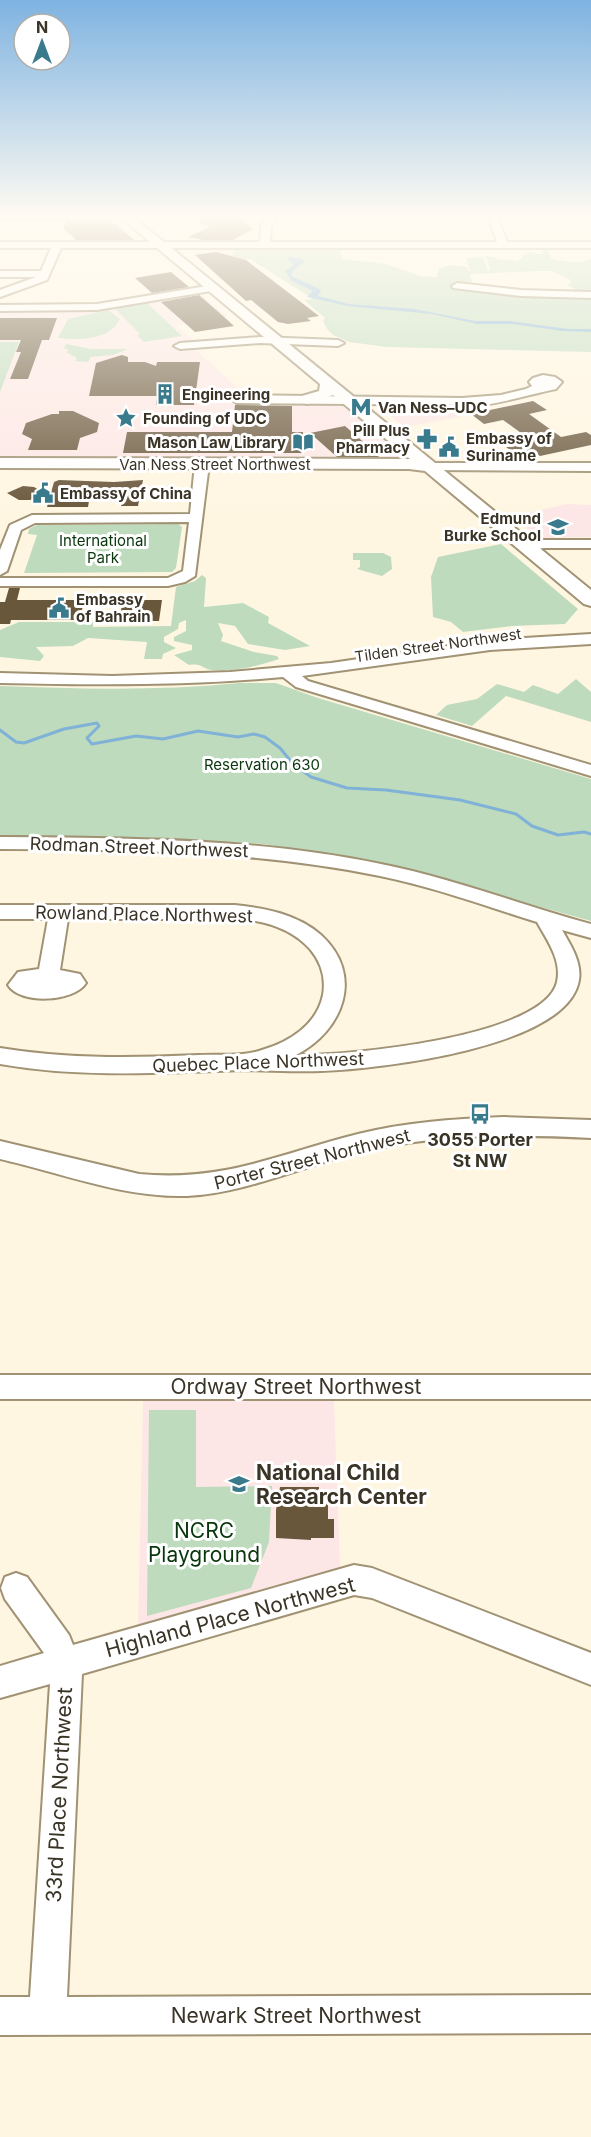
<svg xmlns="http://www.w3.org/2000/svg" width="591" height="2137" viewBox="0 0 591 2137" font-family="Inter,sans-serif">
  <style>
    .education { fill: #fde7e6 }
    .green { fill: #bedbbd }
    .water { fill: #80b1d6 }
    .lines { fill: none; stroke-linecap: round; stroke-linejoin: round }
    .stream { stroke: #80b1d6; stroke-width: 3 }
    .building { fill: #69573c }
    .minor-casing { stroke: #a09273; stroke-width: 4 }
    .major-casing { stroke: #a09273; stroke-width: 4 }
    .minor { fill: #fff; fill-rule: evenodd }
    .major { fill: #fff; fill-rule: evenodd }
    .labels { text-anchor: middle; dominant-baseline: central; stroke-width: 6; stroke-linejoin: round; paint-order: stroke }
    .far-poi-label { font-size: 15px; font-weight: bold; fill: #3a3427; stroke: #fff; text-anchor: start }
    .far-street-label { font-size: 15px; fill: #3a3427; stroke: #fff }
    .far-park-label { font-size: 15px; fill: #09360c; stroke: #fff }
    .street-label { font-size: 18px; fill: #3a3427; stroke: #fff }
    .poi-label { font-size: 18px; font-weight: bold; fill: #3a3427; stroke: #fff }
    .near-street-label { font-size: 21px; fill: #3a3427; stroke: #fff }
    .near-poi-label { font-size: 21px; font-weight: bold; fill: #3a3427; stroke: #fff; text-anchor: start }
    .near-park-label { font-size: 21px; fill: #09360c; stroke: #fff }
  </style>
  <rect width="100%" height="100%" fill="#fff6e2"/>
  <path class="education" d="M198,292l29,24 -51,9 18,16 1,8 56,51 52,1 11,3 30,2 62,51 -6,4 -400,-1v-150l90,-1z
    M379,406h65l16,11 -56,10z
    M568,504l23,1v32l-53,1 -26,-22z
    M143,1401h191l6,166 -202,59z"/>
  <path class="green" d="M339,247l3,12 44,5 34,12 17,1 2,-9 14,-3 14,2 2,4h6l-5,-1 -4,-12 17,-1 5,14 2,-1 -4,-14 12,2 -2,1 23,2v-2l4,-1 -1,-3 9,-3 3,2h8l1,-3 5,-1 3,8c9,4 32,6 40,1v35l-9,-1 -15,-8 4,-2 -2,-4 -17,-8h-14l-68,3 2,10h-16l-1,3 136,10v55l-204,-5 -38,-5 -16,-7 -6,-6 -4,-8 2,-3 -21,-18 9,-1 -63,-40 -19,1 -7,-5h9v-6l-14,-1z
    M147,303l35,33 -38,6 -7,-7 3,-1 -26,-26z
    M108,310l12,9c-11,22 -41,21 -62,19l10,-19z
    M0,342h19l-19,50z
    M66,344l25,5h37l-15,6 -22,2 -3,5 -13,-1 2,-3 -11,-6 3,-2 -5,-2z
    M178,524l4,3 -6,41 -4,4 -148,1 13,-38 -9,-1 1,-5 8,-4z
    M501,544l77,65 -13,15 -53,2 -49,6 -12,-10 -18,-5 -2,-40 7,-20z
    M353,553h30l8,4 1,12 -10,7 -25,-7 3,-2v-7h-7z
    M202,575l4,3 -2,29 39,-4 26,14 -1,6 42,23 -25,4 -37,-6 -13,-18 -17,-3 5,12 -2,6 33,11 23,4 2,3c-20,7 -46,13 -67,11 -10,-1 -9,-7 -23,-5l-15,-10 18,-5v-5l-18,-4v-4l12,-6v-11l-7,3 -1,6 -14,8v5l12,6 -13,6 -1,5h-18l3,-17 -59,-4 -15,8 -37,1 8,9 -4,5 -40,-4v-27l19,-8h74v5l78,-1 5,-39 19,-6z
    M576,679l15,13v30l-85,-26 -34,30 -36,-11 11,-10 30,-6 20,-15 27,8 9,-7 25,9z
    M239,683h37l42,15 273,81v142l-195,-54 -132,-23 -117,-5 -147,-1v-152c80,3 159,5 239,-3z
    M149,1410h47v77l76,-1 -3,56 -18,46 -104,28z"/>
  <path class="water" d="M290,257l16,3 -13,11 -2,5 30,14 -3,6 31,8 65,5 61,12h35l58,8h23v3l-29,-1 -49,-7h-36l-45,-10 -85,-8 -40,-9 6,-6 -21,-10 -7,-10 9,-6 -7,-6z"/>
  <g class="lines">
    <path class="stream" d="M0,730l16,12 8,1 40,-14 33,-6 2,3 -12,12 5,6 44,-8 27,3 35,-8 40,6 16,-3 11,3 15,11 13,16 18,13 36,11 39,2 74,10 56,14 16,12 26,9 26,-3 7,2"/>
  </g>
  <path class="building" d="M233,216h6l14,13 -20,11h-30l-15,-3 23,-11 -11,-2v-5z
    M66,221h45v3h5l18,16h-58l-13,-12z
    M216,252l30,8 73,56 -12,2 4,3 -23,3 -10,-2 -27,-22 -5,1 -51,-46z
    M171,272l18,15 -37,6 -17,-15z
    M199,295l24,21 11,10 -39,6 -34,-30z
    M0,318h57l-8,22h-7l-14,39h-18l11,-27h-5l5,-12h-21z
    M122,355l6,2v5h17l11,4 1,-4h43l-6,43h-38l1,-9h-68l7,-33z
    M533,401l14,9 -18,4 32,23 25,-5 5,3v10l-51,11 -3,-2 -18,3 -13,-10 26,-6 -29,-21 -19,4 -13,-10z
    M235,405l57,1v26h11v21h-180l4,-21h105z
    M59,411h14l26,12 -2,9 -17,6 -3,12h-49l4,-11 -10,-5 4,-11 26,-9h7z
    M345,426l23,20 11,11h-42l-27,-24z
    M59,480l55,2 29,-2 -5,26h-17l1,-5h-33l-1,6h-41l7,-25z
    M23,486l11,1 12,7 -16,6h-11l-12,-7z
    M9,588h11l-3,12h67l-4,20h-69l-1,4h-10v-22h5z
    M123,600h39l-3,21h-40z
    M280,1487h39v7h9v25h6v19h-23v2l-35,-2v-28z"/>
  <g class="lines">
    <g class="minor-casing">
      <path id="minor" d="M0,216h118l-5,3h-113z
        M267,216h10l-6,11 -1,15h227l-9,-26h9l10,26h84v6h-530l-14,32 -47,17v-7l36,-13h-36v-6h41l10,-23h-51v-6h260l1,-15z
        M457,283l64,7 70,2v6l-70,-2 -68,-8 -1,-2z
        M213,285l5,3 -1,2 -120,20 -97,1v-6l97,-1z
        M260,337l78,3 6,3 -6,3 -78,-3 -80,6 -6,-3 6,-3z
        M543,375l12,2 7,5 -6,7c-25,5 -49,13 -74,16l-245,-2 -6,-4 6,-4 225,3 39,-3 25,-6 6,-3 -3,-4 4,-4z
        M202,460l7,4 -14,112 -10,6 -17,4h-168v-8h168l15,-7 6,-49 -154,1 -14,7 -14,41 -7,4v-25l10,-25 22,-10 158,-1 5,-50z
        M430,463h161v8l-166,-1 -2,-3 2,-3z
        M544,540h47v8h-47l-18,3 -7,-4 2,-3z
        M591,634v10l-101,6 -188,26 6,5 283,84v11l-295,-89 -13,-10c-94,9 -188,8 -283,6v-10l112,3 118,-4 101,-9 159,-23z
        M0,837c127,1 256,1 381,27 71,14 140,41 210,60v14l-29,-8c8,14 20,32 17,50 -11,68 -202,89 -258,91 -27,1 -54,-1 -81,-1 -81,3 -160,8 -240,-6v-16c66,11 132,10 199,7 21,-1 44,2 63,-5 27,-8 55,-25 61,-55 3,-17 -2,-33 -13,-46 -36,-40 -99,-30 -147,-30 -31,0 -63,0 -95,0l-8,51 20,4 6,9c-12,19 -66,22 -78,2l10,-13 21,-3 9,-50h-48v-14h235c30,3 62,9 86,30 44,40 22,96 -25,120 48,1 248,-17 261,-73 5,-22 -10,-42 -20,-60 -52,-16 -103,-35 -157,-46 -125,-26 -253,-26 -380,-27z
        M504,1117l87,3v18c-77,-4 -156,-4 -231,14 -58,14 -113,41 -173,44 -64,2 -125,-23 -187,-37v-18l139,33c86,8 139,-20 219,-40 48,-12 97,-15 146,-17z
        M0,1375h591v24h-591z
        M354,1565l18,3 219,85v32l-219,-87 -18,-3 -272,79 -15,323 524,-2v38l-591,2v-38h30l20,-313 -50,14v-32l44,-13 -39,-54 -4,-11 4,-11 11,-4 11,4 42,58 4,10z"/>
    </g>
    <g class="major-casing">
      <path id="major" d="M119,216h13l459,374v16l-7,-2 -159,-133 -16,-2 -409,-1v-10l410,1 -77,-64 -26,9 -5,-2 -3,-3 3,-3 17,-5 1,-7z"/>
    </g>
    <use href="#minor" class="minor"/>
    <use href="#major" class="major"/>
  </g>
  <linearGradient id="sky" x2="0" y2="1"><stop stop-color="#7eb3e1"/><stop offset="0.42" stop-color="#fffbf2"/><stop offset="1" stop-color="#fffbf2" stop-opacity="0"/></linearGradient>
  <rect width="591" height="515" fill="url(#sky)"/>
  <defs>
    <g id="building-bare" transform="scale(1.62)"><path d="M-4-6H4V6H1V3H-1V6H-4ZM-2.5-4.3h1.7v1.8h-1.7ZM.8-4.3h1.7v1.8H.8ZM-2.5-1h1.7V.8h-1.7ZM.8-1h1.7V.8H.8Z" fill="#3a7a8d" stroke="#fff" stroke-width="2.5" paint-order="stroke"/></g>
    <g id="metro-bare" transform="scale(1.62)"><path d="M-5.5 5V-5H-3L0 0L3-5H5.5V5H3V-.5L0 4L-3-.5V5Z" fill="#3a7a8d" stroke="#fff" stroke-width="2.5" paint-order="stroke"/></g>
    <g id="sight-bare" transform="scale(1.62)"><path d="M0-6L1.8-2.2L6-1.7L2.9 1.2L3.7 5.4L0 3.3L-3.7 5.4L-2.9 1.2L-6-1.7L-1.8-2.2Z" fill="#3a7a8d" stroke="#fff" stroke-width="2.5" paint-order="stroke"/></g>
    <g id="pharmacy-bare" transform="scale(1.62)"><path d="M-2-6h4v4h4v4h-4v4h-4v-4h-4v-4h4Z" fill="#3a7a8d" stroke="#fff" stroke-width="2.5" paint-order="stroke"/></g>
    <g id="library-bare" transform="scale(1.62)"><path d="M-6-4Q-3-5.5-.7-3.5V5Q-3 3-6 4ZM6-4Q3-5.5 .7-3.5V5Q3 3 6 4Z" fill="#3a7a8d" stroke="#fff" stroke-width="2.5" paint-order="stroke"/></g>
    <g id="civic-bare" transform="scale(1.62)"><path d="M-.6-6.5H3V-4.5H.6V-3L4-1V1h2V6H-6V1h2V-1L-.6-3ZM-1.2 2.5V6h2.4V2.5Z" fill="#3a7a8d" stroke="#fff" stroke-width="2.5" paint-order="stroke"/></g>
    <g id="school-bare" transform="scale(1.62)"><path d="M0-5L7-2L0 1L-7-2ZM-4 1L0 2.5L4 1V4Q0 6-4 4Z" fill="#3a7a8d" stroke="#fff" stroke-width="2.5" paint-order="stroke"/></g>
    <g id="bus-bare" transform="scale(1.62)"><path d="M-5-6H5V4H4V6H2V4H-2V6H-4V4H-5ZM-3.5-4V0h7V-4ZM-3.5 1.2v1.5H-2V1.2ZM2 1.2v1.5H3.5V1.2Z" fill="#3a7a8d" stroke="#fff" stroke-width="2.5" paint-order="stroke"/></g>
  </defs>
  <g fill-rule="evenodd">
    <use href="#building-bare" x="165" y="394"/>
    <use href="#metro-bare" x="361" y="407"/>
    <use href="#sight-bare" x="126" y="418"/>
    <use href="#pharmacy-bare" x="427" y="439"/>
    <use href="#library-bare" x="303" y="442"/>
    <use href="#civic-bare" x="449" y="447"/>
    <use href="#civic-bare" x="43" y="493"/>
    <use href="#school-bare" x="558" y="527"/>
    <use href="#civic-bare" x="59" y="608"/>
    <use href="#bus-bare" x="480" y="1114"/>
    <use href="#school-bare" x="239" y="1484"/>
  </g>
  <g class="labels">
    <g class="far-poi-label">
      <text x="182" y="394">Engineering</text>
      <text x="378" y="407">Van Ness–UDC</text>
      <text x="143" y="418">Founding of UDC</text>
      <text x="410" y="430" text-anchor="end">Pill Plus<tspan x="410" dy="17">Pharmacy</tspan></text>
      <text x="466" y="438">Embassy of<tspan x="466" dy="17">Suriname</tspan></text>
      <text x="286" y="442" text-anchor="end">Mason Law Library</text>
      <text x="60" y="493">Embassy of China</text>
      <text x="541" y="518" text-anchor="end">Edmund<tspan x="541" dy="17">Burke School</tspan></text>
      <text x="76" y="599">Embassy<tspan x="76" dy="17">of Bahrain</tspan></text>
    </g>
    <g class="far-street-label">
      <text x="215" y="464">Van Ness Street Northwest</text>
      <text transform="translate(438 645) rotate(-8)">Tilden Street Northwest</text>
    </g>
    <g class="far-park-label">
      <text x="103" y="540">International<tspan x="103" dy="17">Park</tspan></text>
      <text x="262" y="764">Reservation 630</text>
    </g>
    <g class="street-label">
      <text transform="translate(139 847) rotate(2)">Rodman Street Northwest</text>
      <text transform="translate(144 914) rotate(1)">Rowland Place Northwest</text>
      <text transform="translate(258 1062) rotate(-2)">Quebec Place Northwest</text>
      <text transform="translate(312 1159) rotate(-14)">Porter Street Northwest</text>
    </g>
    <g class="poi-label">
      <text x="480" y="1139">3055 Porter<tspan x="480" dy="21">St NW</tspan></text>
    </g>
    <g class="near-street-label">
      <text x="296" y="1386">Ordway Street Northwest</text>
      <text transform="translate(230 1617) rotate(-15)">Highland Place Northwest</text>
      <text transform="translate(59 1795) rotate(-87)">33rd Place Northwest</text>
      <text x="296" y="2015">Newark Street Northwest</text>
    </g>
    <g class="near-poi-label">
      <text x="256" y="1472">National Child<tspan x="256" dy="24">Research Center</tspan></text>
    </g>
    <g class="near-park-label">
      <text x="204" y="1530">NCRC<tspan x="204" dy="24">Playground</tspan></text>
    </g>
  </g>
  <g transform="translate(42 42)"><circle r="28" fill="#ffffff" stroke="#b0aea9" stroke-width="1.5"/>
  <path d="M0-4.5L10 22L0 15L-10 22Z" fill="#3a7a8d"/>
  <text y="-9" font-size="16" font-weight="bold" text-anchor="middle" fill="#3a3427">N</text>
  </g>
</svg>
